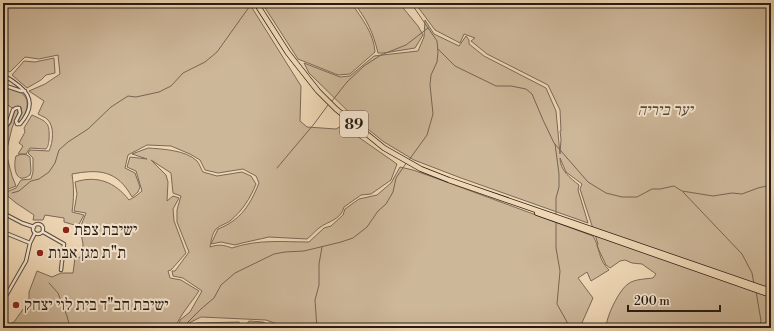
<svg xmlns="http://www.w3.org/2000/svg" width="774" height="331" viewBox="0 0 774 331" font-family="'Libre Bodoni','Frank Ruhl Libre',serif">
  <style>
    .green { fill: #cdb799; stroke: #7a6956 }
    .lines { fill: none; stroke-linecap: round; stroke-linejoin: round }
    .stream { stroke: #766553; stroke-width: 1 }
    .street-casing { stroke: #584a3c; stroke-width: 4.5 }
    .highway-casing { stroke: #261b13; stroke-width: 6 }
    .street { stroke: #f5e5cf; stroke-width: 2.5 }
    .highway { stroke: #efd7b5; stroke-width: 4.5 }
    .poi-dot { fill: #8f2418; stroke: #f5e5cf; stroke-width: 1.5 }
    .labels { text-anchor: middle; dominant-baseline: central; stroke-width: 4; stroke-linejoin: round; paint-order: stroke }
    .shield { fill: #f5e5cf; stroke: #64584b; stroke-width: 1 }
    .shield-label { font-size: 15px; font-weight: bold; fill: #261b13 }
    .park-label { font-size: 16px; font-style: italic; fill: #584a3b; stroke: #f5e5cf }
    .poi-label { font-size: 16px; fill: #261b13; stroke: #f5e5cf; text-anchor: start }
  </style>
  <rect width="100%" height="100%" fill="#efd7b5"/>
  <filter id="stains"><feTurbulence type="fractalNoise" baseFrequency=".005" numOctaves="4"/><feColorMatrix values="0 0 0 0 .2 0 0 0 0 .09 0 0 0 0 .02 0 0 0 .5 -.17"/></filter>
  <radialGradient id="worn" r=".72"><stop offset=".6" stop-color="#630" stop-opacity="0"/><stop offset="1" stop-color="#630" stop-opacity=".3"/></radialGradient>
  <path class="green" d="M3,3h246l52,83 -1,35 7,6 29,2 7,-4 11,9 43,30 -6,16 -20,14 -10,1 -17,12c-3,13 -16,14 -25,21 -4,3 -8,8 -12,11l-38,-2 -27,6 -7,2 -14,-3 -10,2 7,-15c23,-9 32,-24 41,-46l-3,-7 -13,-7 -25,4 -13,-3 -5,-10 -10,-6 -19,-8 -24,-1 -19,10 -3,13 10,5 5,14 -2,5 -6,5c-15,-27 -33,-28 -60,-23 2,15 2,23 0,38l12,3 -6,11 -14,-4v-4l-19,-3 -2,5h-10l1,-5 -18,-12 -12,-10 12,-5 5,-8 10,-1 2,-7v-14l-5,-5 2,-3 19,1c4,-8 6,-25 -2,-32 -2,-2 -6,-3 -9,-5l6,-13 -15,-10 16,-7 15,-10 -2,-19 -19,4 -14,-2 -15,15 -7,-4z
    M262,3h89c11,15 23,31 24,49l-25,22 -12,1 -40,-16z
    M354,3h45l19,23 5,9 -8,13 -31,5h-6c-5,-21 -11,-33 -24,-50z
    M417,3h354v325h-165c0,-11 13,-38 22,-44 6,-5 18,-5 25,-6l3,-4 -14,-10 -10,-1 -7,-3 -5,1 -10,7 -4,-3 -9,-19 1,-2 -18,-55 2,-5 -16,-12 -6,-14c0,12 10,20 19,27l-1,5 10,33 -127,-45 -47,-18 -30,-18 -25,-20 -50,-49 -5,-10 36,14 10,-1 24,-20 44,-5 6,-14 1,-17 9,14 25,12 7,-10 3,4v4l15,12 62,32 10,23 4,43 1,-15 -1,-8h1l-1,-21 -12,-25 -61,-31 -16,-13 4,-3 -11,-4 -4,9 -25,-13 -17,-23z
    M54,58l1,15 -9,2 -5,5 -14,8 -15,-13 12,-14 11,1z
    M3,87c23,3 31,13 18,34l-3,1v-2l4,-7 -1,-6 -3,-1 -6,2 -7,-5 -2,3z
    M18,109v4l-6,15 -6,25 6,23 4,10 -13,5v-58l8,-10 4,-13z
    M32,115c15,7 18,7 17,25 -1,4 0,5 -3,9l-16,-1 -4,6h-8l5,-8 -4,-3 6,-11 -1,-4z
    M148,148c14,1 38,2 49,13 2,2 4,8 6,11l14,4 25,-4 9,4 5,8c-6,15 -14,27 -26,37 -4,3 -10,4 -14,8 -4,5 -5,12 -6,18 9,-3 14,-2 22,1 26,-9 51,-6 77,-6l15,-14 7,-2 12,-11 2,-6 14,-10 18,-4 14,-12 9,-16 13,3 28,10 152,56c7,11 5,24 16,34l-18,11 -4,-9 -9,6 15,20 -12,27 1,3h-301l-4,-4 -11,-4 -65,-3 -22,11 1,-8 10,-8 12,-21 -19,-13 -10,-2 -1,-5h3l14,-19 -12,-30v-12l4,-14 -8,-3 -2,-20 -20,-13 15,15 2,7 -1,19 6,-5 6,2 -6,11 1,12 12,32 -15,17 -3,1 2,7 11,2 18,11c-8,12 -19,24 -24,37h-172v-3h4l7,-3 12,-17 3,-5v-8l8,-21 15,6 9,-4h12l2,-15 6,-1 2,-13 -3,-16 6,-15 -12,-2 3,-17 -2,-12c22,-7 40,0 54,18l7,-4 6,-5 -6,-20 -9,-4 3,-10 17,2 -15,-5z
    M22,154l5,1 3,2 1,14 -1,4c-15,11 -17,-9 -14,-19z
    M249,321l14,1 11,6h-89l12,-5 42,-1 5,5z"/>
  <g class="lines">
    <path class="stream" d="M438,49l17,17 41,20h15l15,3 6,5 11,26 11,23 34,39 18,11 16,4h15l15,-8h8l14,-3 8,5 31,5 19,-3 10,1 16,-6 13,-3
      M332,101l15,-19 17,-16 17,-11 25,-10 22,-17
      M555,144l4,30v13l-3,11v17
      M409,160l18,-25 6,-21 -3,-29 1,-10 6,-13 1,-10 -1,-11 -26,-38
      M277,168l37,-44 14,-19
      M683,192l59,62 10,19 2,11
      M12,193l7,-2 12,-10 8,-2 10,-7 6,-9 4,-13 9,-8 20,-13 23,-22 17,-11 8,1 23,-5 12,-6 12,-13 22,-11 12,-10 35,-49
      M556,222v26l4,23 -3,33 10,18 1,6
      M49,283l9,10 9,23 3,12
      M756,291l5,30 -2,7
      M182,328l19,-19 13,-11 7,-13 14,-12 39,-19 11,-2 19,-1 37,-9 12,-4 14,-11 11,-16 8,-7 7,-12 3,-14 11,-16
      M317,328l-2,-28 4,-15v-21l3,-17"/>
    <g class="street-casing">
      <path id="street" d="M3,75c21,12 38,25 17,49h-3l-1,-3 4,-8 -1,-5h-3l-3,2 -4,12 -6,8
        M3,85l18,6h4
        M3,213l19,10 12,4
        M33 229a5 5 0 1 1 10 0a5 5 0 1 1-10 0Z
        M3,232l27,11
        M43,232l21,12 -3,26
        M3,301l23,-40 4,-18 5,-10"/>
    </g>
    <g class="highway-casing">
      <path id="highway" d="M256,3l32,50 30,38 18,18 48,39 37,21 28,11 322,111
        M537,213l234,82"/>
    </g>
    <use href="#street" class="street"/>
    <use href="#highway" class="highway"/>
  </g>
  <g class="poi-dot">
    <circle cx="66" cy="230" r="4"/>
    <circle cx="40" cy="253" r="4"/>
    <circle cx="16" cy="305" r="4"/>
  </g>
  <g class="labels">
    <rect class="shield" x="340" y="111" width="28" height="26" rx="3"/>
    <g class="shield-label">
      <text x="354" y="124">89</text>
    </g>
    <g class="park-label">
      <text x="665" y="110">יער ביריה</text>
    </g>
    <g class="poi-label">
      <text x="74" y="230">ישיבת צפת</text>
      <text x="48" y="253">ת"ת מגן אבות</text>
      <text x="24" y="305">ישיבת חב"ד בית לוי יצחק</text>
    </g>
  </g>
  <rect width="774" height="331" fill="none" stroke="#efd7b5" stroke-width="16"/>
  <rect x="4" y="4" width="766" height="323" fill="none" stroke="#261b13" stroke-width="2"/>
  <rect x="8" y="8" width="758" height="315" fill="none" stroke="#261b13"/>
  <path d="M628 305v6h92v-6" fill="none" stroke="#261b13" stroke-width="2"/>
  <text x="634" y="305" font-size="12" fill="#261b13" stroke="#f5e5cf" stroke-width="3" paint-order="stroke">200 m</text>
  <rect width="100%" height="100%" filter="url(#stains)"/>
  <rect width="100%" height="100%" fill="url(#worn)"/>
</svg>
